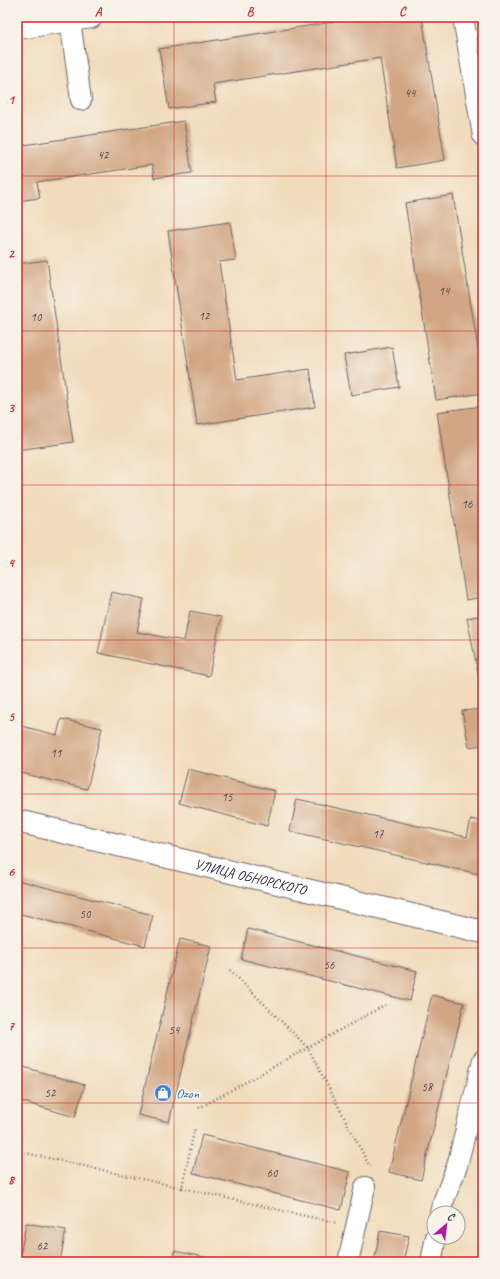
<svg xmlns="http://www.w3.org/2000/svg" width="500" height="1279" viewBox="0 0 500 1279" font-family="Caveat,sans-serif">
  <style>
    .building { fill: #d2a683 }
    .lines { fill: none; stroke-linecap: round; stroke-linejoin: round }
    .minor-casing { stroke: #6a6368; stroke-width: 22 }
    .major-casing { stroke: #6a6368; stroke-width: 24 }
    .path { stroke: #6a6368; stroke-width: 2.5; stroke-dasharray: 1 3; stroke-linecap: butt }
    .minor { stroke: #fff; stroke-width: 20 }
    .major { stroke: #fff; stroke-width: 22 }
    .grid { fill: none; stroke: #d62828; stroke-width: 1; stroke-opacity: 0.55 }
    .labels { text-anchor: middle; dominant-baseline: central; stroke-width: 3.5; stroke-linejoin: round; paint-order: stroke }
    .number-label { font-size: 12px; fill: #4e434d }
    .street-label { font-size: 14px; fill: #22223b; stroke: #f7f3e8 }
    .shop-label { font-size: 14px; fill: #366cbe; stroke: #f7f3e8; text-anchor: start }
    .neatline { fill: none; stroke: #d62828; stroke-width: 1.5 }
    .grid-label { font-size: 13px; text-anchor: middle; font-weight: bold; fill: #d62828 }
  </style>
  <rect width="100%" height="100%" fill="#f7f3e8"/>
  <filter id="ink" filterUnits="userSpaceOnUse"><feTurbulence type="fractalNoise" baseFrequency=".025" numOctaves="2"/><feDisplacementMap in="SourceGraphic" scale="8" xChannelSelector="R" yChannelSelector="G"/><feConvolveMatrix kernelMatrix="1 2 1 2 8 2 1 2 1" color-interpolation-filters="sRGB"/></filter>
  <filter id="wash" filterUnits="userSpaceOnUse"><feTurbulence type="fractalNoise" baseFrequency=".012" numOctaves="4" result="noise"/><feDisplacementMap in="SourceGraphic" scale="16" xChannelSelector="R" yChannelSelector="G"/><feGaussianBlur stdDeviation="0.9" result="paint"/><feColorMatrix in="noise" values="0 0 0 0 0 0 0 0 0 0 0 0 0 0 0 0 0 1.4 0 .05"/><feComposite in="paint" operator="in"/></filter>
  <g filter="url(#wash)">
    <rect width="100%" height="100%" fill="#f1dbbb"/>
    <g id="blocks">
      <path class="building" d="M365,17h57l23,143 -48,8 -17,-110 -167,26 3,18 -47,7 -10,-60z
        M184,121l8,52 -38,5 -2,-13 -115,17 3,16 -23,3v-55z
        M17,122l3,11 -3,1z
        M453,195l30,184v14l-47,7 -31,-197z
        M230,222l6,38 -17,2 18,118 73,-11 5,38 -118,18 -29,-194z
        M47,260l26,182 -56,8v-47l5,-1 -5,-33v-105z
        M392,347l7,40 -48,8 -7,-40z
        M483,406v191l-17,3 -29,-188z
        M111,592l33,7 -7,33 47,9 6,-30 31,6 -12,59 -111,-23z
        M483,615v77h-1l-15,-74z
        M483,709v36l-14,2 -7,-36z
        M61,719l41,9 -15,61 -70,-17v-47l40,10z
        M188,769l87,22 -8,35 -88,-23z
        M297,799l170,38 4,-18 12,3v53l-193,-44z
        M17,880l136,35 -8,31 -128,-33z
        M248,929l169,42 -7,30 -169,-42z
        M180,939l31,7 -42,176 -31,-7z
        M432,995l32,8 -43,177 -32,-8z
        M17,1065l68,20 -10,32 -58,-17z
        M202,1135l148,37 -9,38 -148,-37z
        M26,1223l40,7 -6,32h-41z
        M380,1231l29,5 -6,26h-29z
        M174,1251l40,8 -1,3h-41z"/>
    </g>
  </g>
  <g filter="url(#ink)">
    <use href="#blocks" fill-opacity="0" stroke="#6a6368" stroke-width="1"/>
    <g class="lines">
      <g class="minor-casing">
        <path id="minor" d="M463,17l20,119
          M70,20l11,80
          M440,1213l2,-8 15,-39 26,-106
          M348,1262l17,-75
          M431,1262l5,-25"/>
      </g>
      <g class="major-casing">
        <g id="major">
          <path d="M17,28l74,-11"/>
          <path id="s1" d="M17,821l466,111"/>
        </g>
      </g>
      <path class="path" d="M230,970l78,78 62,119
        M199,1108l186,-103
        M17,1151l165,37 13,-61
        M182,1188l155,35"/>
      <use href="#minor" class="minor"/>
      <use href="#major" class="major"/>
    </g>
  </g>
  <path class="grid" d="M174,17v1245M326,17v1245M17,176h466M17,331h466M17,485h466M17,640h466M17,794h466M17,948h466M17,1103h466"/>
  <defs>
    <g id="shop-disc" transform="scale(0.9)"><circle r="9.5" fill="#3f7fe0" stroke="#f7f3e8"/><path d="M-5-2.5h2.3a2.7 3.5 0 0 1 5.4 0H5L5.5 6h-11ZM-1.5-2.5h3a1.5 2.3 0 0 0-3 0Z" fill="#fff"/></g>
  </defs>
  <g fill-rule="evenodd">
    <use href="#shop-disc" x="163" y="1093"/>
  </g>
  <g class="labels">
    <g class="number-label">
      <text x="410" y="93">44</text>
      <text x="103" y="155">42</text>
      <text x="444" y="291">14</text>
      <text x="204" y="316">12</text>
      <text x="36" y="317">10</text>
      <text x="467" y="504">16</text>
      <text x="56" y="753">11</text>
      <text x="227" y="797">15</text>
      <text x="378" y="834">17</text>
      <text x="85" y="914">50</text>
      <text x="329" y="965">56</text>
      <text x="174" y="1030">54</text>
      <text x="427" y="1087">58</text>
      <text x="50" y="1093">52</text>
      <text x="272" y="1173">60</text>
      <text x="42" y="1246">62</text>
    </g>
    <g class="street-label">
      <text stroke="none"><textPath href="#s1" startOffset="240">УЛИЦА ОБНОРСКОГО</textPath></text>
    </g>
    <g class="shop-label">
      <text x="176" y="1093">Ozon</text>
    </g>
  </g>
  <rect width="500" height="1279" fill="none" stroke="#f7f3e8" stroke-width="44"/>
  <g transform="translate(446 1225) rotate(28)"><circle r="19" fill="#f7f3e8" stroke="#a29fa3"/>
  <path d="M0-3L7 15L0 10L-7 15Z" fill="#b5179e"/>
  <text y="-6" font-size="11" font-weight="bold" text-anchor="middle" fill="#22223b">С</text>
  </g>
  <rect x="22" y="22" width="456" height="1235" class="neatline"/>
  <g class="grid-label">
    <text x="98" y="16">A</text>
    <text x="250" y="16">B</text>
    <text x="402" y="16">C</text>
    <text x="11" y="104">1</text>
    <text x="11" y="258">2</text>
    <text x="11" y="412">3</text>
    <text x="11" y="567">4</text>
    <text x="11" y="721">5</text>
    <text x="11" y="876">6</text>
    <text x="11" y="1030">7</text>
    <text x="11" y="1184">8</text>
  </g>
</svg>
